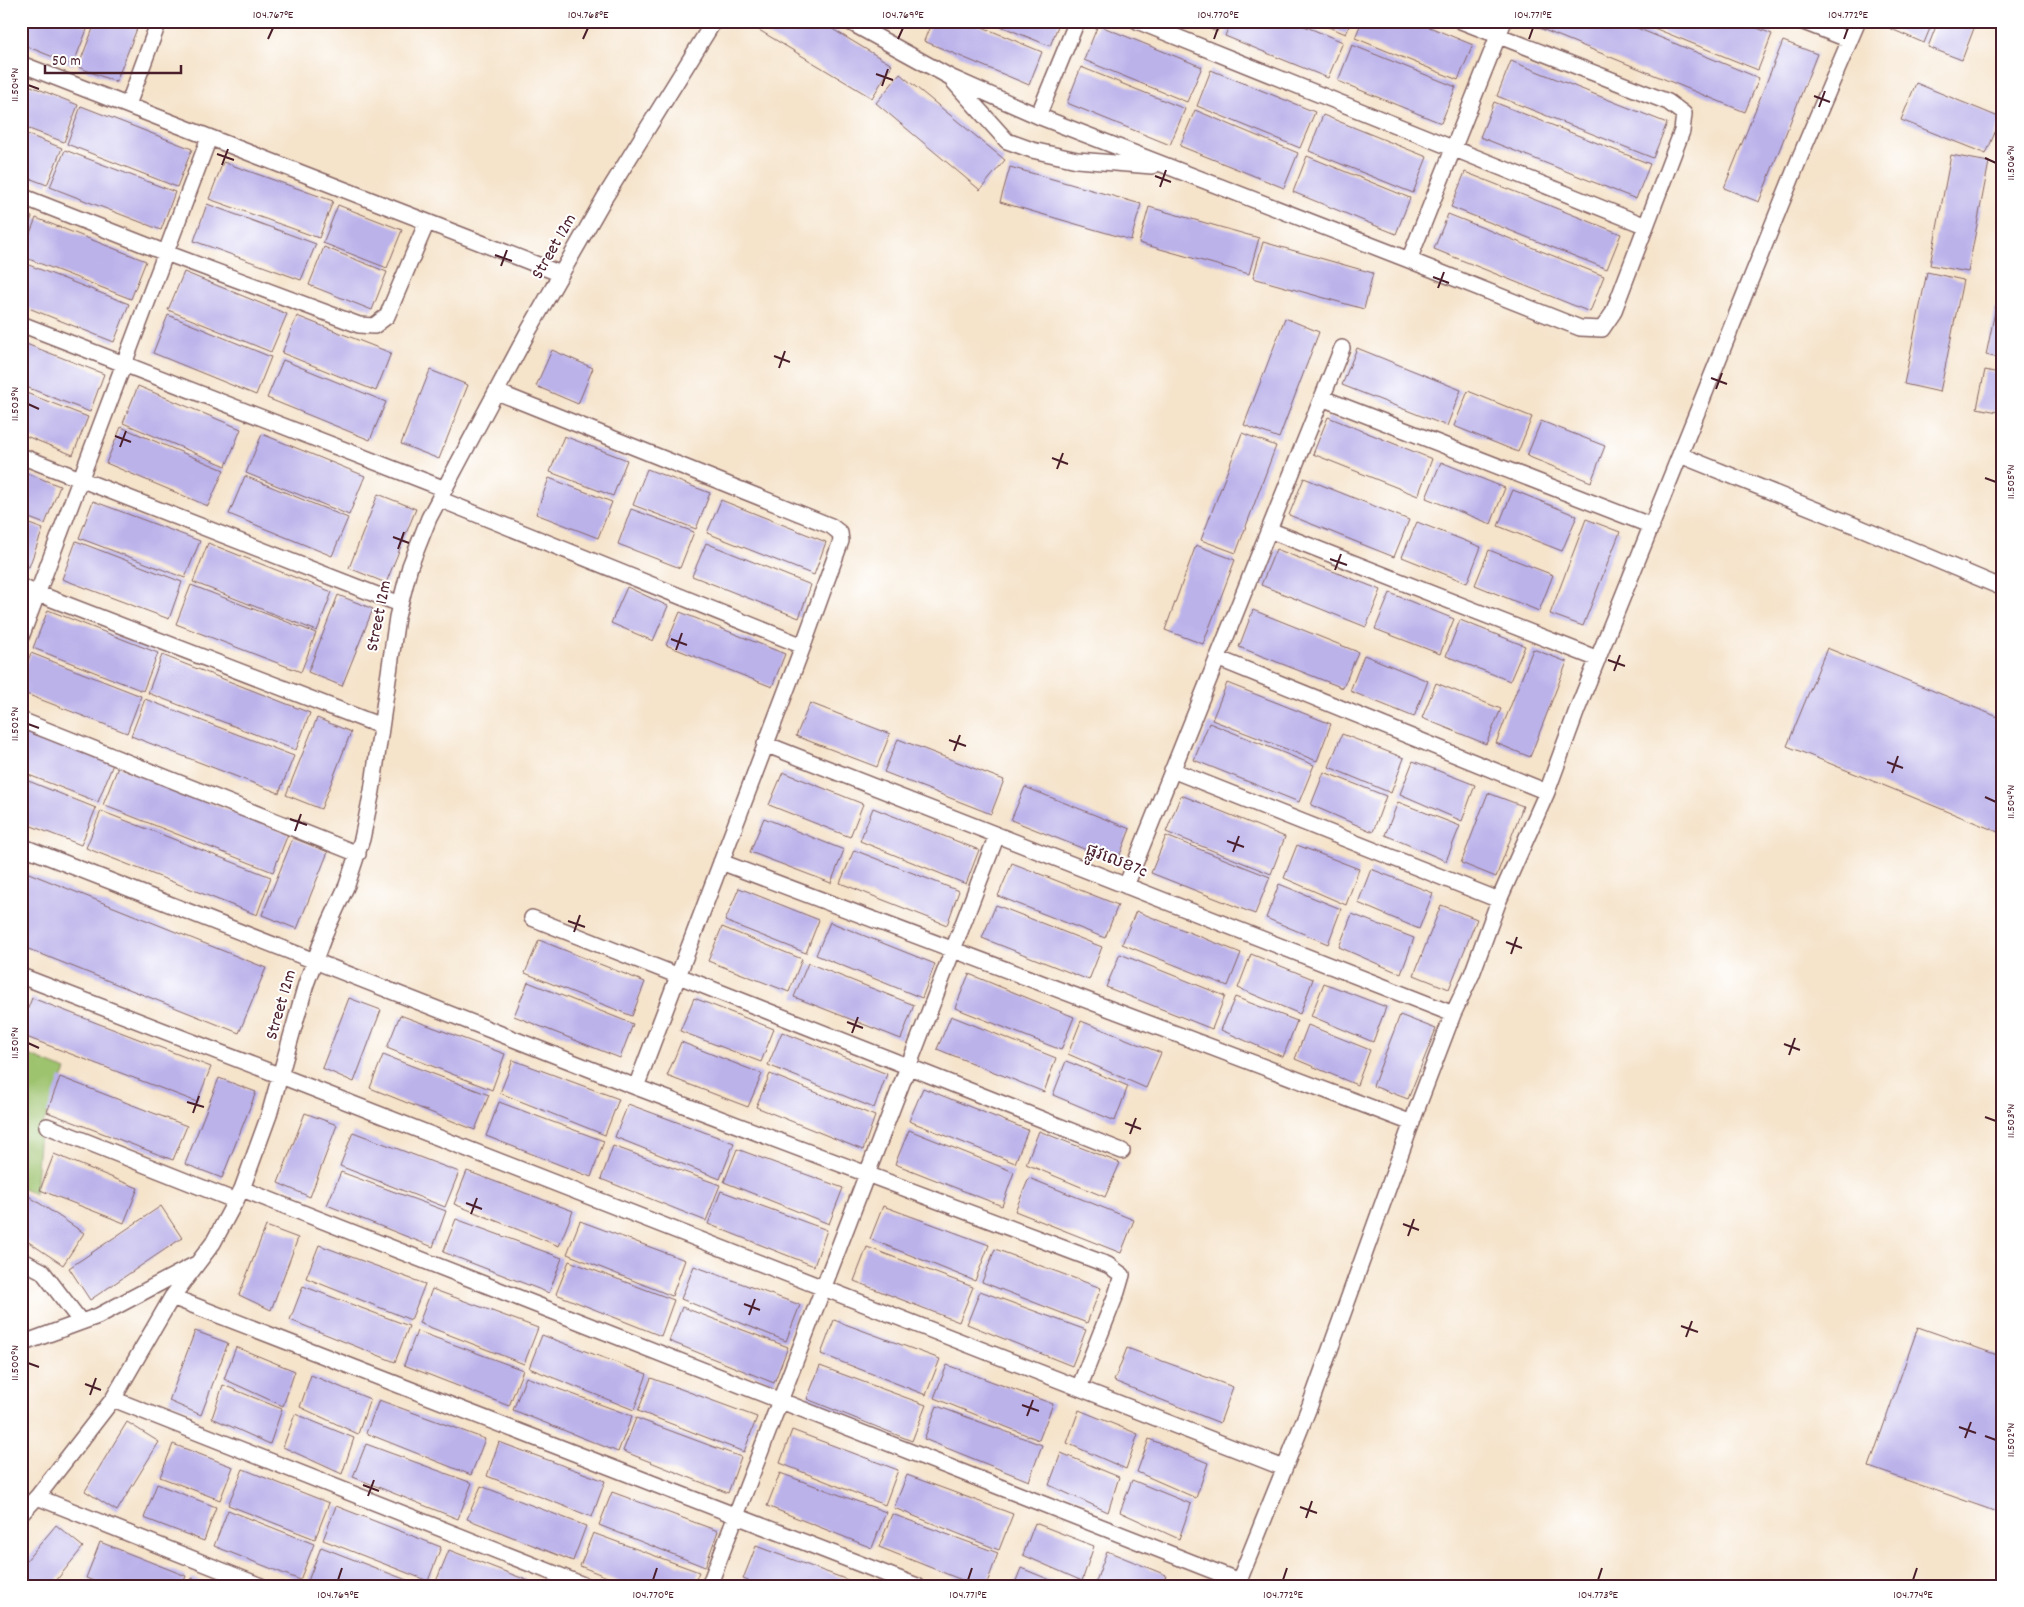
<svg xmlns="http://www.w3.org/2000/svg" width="2024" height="1607" viewBox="0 0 2024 1607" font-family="Dekko,'Noto Sans Khmer',sans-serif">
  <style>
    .green { fill: #9dc36e; stroke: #74714c }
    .building { fill: #bbb2ea }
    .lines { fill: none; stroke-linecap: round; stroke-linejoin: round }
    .minor-casing { stroke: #866463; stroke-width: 18 }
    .minor { stroke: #fff; stroke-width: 15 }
    .ticks { fill: none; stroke: #4a1f2b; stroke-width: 2 }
    .labels { text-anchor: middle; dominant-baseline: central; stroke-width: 4; stroke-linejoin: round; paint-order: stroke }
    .street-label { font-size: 18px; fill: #4a1f2b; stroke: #fff }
    .neatline { fill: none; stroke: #4a1f2b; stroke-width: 2 }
    .ticks-label { font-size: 12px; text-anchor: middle; fill: #4a1f2b }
  </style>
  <rect width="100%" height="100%" fill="#fff"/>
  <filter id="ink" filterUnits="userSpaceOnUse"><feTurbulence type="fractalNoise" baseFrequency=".02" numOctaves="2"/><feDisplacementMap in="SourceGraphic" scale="10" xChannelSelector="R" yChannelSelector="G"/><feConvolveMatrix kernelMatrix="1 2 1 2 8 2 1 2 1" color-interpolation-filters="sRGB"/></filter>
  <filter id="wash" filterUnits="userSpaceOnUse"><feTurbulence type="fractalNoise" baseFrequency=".0096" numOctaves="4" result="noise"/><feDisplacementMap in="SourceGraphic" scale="20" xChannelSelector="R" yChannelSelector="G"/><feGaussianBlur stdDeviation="1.12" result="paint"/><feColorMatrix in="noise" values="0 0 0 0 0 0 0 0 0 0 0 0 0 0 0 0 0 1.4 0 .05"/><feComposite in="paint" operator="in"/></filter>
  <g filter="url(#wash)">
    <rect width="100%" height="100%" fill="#f5e3ca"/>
    <path class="green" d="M21,1052l45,18 -26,61 -5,63 -14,-6z"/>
    <g id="blocks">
      <path class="building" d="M21,21h51l16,6 -15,38 -52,-21z
        M96,21h44l-24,61 -38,-15z
        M758,21h61l73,44 -20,33 -118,-71z
        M932,21h36l74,31 -13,33 -105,-44z
        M988,21h72l-10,25z
        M1191,21h30l-4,11z
        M1231,21h61l51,21 -15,36 -103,-42z
        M1313,21h38l-5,13z
        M1362,21h53l58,24 -15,35 -103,-42z
        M1527,21h93l139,57 -14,34 -218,-89z
        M1635,21h12l-1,5z
        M1657,21h83l32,13 -14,36 -104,-42z
        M1892,21h41l-9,22 -35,-15z
        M1938,21h32l6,2 -14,37 -34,-13z
        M1098,25l104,42 -15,35 -103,-42z
        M1783,41l34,13 -58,148 -35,-14z
        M1352,45l104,42 -15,36 -103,-42z
        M1511,61l156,62 -14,35 -156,-62z
        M1081,67l104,42 -15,36 -103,-42z
        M1211,70l104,42 -15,36 -103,-42z
        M900,74l105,86 -25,30 -104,-87z
        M21,82l57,23 -14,37 -43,-16z
        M1916,83l85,35 -15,36 -85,-34z
        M1494,102l156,62 -14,35 -156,-62z
        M81,106l111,43 -15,38 -110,-43z
        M1195,110l103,43 -14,35 -104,-42z
        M1323,115l104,42 -14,36 -104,-42z
        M21,132l41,16 -15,37 -26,-10z
        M65,150l110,42 -14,38 -111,-43z
        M1951,155l38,7 -21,110 -38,-7z
        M1307,156l103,42 -14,36 -103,-42z
        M223,162l110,39 -14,37 -110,-39z
        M1010,167l131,37 -10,36 -131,-38z
        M1465,172l156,62 -14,35 -156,-62z
        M207,204l109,40 -15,36 -107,-39z
        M338,205l64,25 -15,38 -64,-25z
        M1149,207l110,31 -10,36 -110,-31z
        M21,212l11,5 -11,28z
        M1448,214l156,62 -14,36 -156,-63z
        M36,218l110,43 -15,38 -110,-43z
        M1263,242l110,31 -9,36 -111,-31z
        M324,247l63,25 -15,38 -63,-25z
        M21,262l108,42 -15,38 -93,-37z
        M184,272l103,42 -16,38 -103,-42z
        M1927,272l36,8 -23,112 -36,-8z
        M2002,278h1v81l-17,-4z
        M168,315l103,42 -15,38 -103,-42z
        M297,316l94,37 -15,38 -94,-38z
        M1285,318l34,14 -40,106 -35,-13z
        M21,342l83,32 -14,38 -69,-27z
        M1357,348l104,42 -14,36 -105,-41z
        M552,350l41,18 -15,36 -42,-18z
        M283,360l103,42 -16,38 -103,-42z
        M430,370l38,15 -29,74 -38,-15z
        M1985,370l18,4v39l-26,-5z
        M138,386l103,43 -15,37 -103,-43z
        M21,391l67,26 -15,38 -52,-21z
        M1468,391l64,26 -14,35 -64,-26z
        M1328,417l104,42 -14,37 -105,-42z
        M1541,421l64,25 -14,36 -64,-26z
        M121,427l103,43 -16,36 -102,-43z
        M1242,433l34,13 -40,107 -35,-13z
        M262,434l103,42 -16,39 -103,-42z
        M564,436l63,24 -14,36 -63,-24z
        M1441,462l64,26 -14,36 -65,-26z
        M647,469l63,24 -14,36 -63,-24z
        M21,471l39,15 -15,38 -24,-9z
        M245,476l103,42 -16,38 -103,-42z
        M549,478l63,24 -14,36 -62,-24z
        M1304,478l105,42 -15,37 -105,-42z
        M1513,490l64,26 -15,35 -64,-25z
        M378,494l38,15 -30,74 -37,-15z
        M721,500l105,42 -12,33 -107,-42z
        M93,501l107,40 -15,37 -106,-40z
        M631,509l63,23 -14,36 -62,-24z
        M1586,519l34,13 -37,94 -33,-12z
        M21,521l22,8 -14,38 -8,-3z
        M1417,522l64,25 -14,36 -65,-26z
        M76,541l106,41 -13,37 -107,-40z
        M208,543l124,49 -15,39 -124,-49z
        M706,543l105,42 -12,33 -107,-42z
        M1196,545l39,15 -32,84 -38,-14z
        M1276,549l105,41 -15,37 -105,-42z
        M1489,550l64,25 -14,36 -64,-26z
        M191,585l125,48 -15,39 -125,-48z
        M627,587l41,19 -15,35 -42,-18z
        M1390,593l64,26 -14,35 -65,-25z
        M338,595l35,14 -31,77 -34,-14z
        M48,610l110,43 -15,38 -110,-43z
        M1253,610l105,42 -15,36 -104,-41z
        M680,612l105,42 -13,33 -106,-42z
        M1460,620l65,26 -15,35 -64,-25z
        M1827,648l176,71v115l-216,-88z
        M1533,649l34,13 -37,95 -34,-14z
        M31,653l110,43 -14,37 -106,-41v-14z
        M162,655l148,58 -14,37 -148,-57z
        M1364,655l64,26 -14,36 -64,-26z
        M1227,683l104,41 -14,37 -105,-41z
        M1436,683l65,26 -15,35 -64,-26z
        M145,699l149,57 -15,37 -148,-57z
        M810,703l80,31 -13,33 -81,-31z
        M317,718l34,14 -30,77 -35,-14z
        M1209,723l105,42 -15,37 -105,-42z
        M21,729l92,35 -15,38 -77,-30z
        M1342,734l62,24 -13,35 -62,-26z
        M898,739l106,41 -13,34 -107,-42z
        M1413,761l62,24 -13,36 -62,-27z
        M118,767l170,67 -15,38 -170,-67z
        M783,772l80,32 -13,33 -81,-32z
        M1324,772l62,24 -13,36 -62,-27z
        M21,778l75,30 -15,37 -60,-23z
        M1025,787l105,42 -13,33 -106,-42z
        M1488,793l35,13 -27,71 -35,-14z
        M1181,795l104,42 -14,37 -105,-42z
        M1398,802l62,24 -14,35 -61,-26z
        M873,808l106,42 -13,34 -106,-43z
        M101,811l170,66 -14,38 -171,-67z
        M764,818l80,32 -13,33 -81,-31z
        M1166,836l104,41 -15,37 -104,-41z
        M293,838l35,14 -31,77 -35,-14z
        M1297,845l62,24 -13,36 -62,-27z
        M854,850l105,41 -12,34 -107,-42z
        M1012,863l106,42 -13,33 -107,-42z
        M1371,869l62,24 -14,36 -61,-26z
        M21,870l245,98 -27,65 -218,-87z
        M1279,884l62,25 -13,35 -62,-26z
        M739,888l80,32 -13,33 -81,-32z
        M996,905l106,42 -13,33 -107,-42z
        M1441,905l36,14 -28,70 -35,-14z
        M1136,911l105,42 -13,33 -106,-42z
        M1352,914l62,24 -13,36 -62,-27z
        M830,922l105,42 -13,34 -106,-43z
        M722,927l80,32 -13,33 -81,-31z
        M539,940l106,42 -13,34 -107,-43z
        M1120,954l105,42 -13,33 -106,-42z
        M1251,954l62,25 -13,35 -62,-26z
        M808,963l106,42 -13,34 -107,-42z
        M969,974l105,43 -13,33 -106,-42z
        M528,982l105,42 -13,34 -106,-42z
        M1324,983l62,24 -13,35 -62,-26z
        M21,993l5,2 -5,11z
        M1235,997l62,24 -14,36 -62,-27z
        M32,998l179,69 -14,35 -176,-67v-9z
        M349,998l32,12 -27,72 -32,-14z
        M694,998l80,31 -13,33 -81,-31z
        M400,1015l105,39 -13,36 -105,-42z
        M1400,1015l36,14 -28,70 -35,-13z
        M951,1016l105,42 -12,34 -107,-43z
        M1081,1021l80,32 -15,35 -78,-34z
        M1308,1025l62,25 -13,35 -62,-26z
        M782,1032l105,42 -13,34 -106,-43z
        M681,1042l81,32 -14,33 -81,-31z
        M383,1055l106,40 -14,35 -105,-42z
        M513,1060l106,39 -14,36 -105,-42z
        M1066,1061l62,25 -13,35 -62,-26z
        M770,1074l105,42 -12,34 -107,-43z
        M60,1077l127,49 -14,34 -126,-48z
        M219,1078l37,14 -34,86 -37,-14z
        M923,1088l105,42 -13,33 -106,-42z
        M499,1102l105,39 -13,36 -105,-41z
        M628,1104l106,39 -14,36 -105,-42z
        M305,1113l32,12 -27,72 -32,-14z
        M909,1130l105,42 -12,34 -107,-42z
        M1039,1131l81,32 -15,34 -79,-33z
        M353,1132l106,40 -14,35 -105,-41z
        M613,1146l107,39 -14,36 -105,-42z
        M737,1149l106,39 -14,36 -105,-42z
        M54,1154l84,34 -14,35 -84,-33z
        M467,1171l106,40 -14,35 -105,-42z
        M341,1172l105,39 -13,36 -106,-42z
        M1029,1178l105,42 -13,33 -106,-42z
        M21,1191l63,42 -21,32 -42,-28z
        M721,1191l106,39 -13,36 -106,-42z
        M161,1206l21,32 -92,62 -21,-32z
        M883,1206l106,39 -14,36 -105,-42z
        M456,1219l106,39 -13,35 -106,-41z
        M580,1221l105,39 -13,36 -105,-42z
        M266,1226l32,12 -27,72 -32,-15z
        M319,1245l106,39 -14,36 -105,-42z
        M867,1247l106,40 -14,35 -105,-41z
        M995,1249l106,39 -14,35 -105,-41z
        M569,1261l105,39 -13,36 -105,-42z
        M694,1266l106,39 -14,36 -105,-42z
        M303,1286l106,40 -14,36 -105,-42z
        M432,1289l106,39 -14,36 -105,-41z
        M980,1291l106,39 -14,36 -105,-42z
        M682,1307l106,40 -14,36 -105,-42z
        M834,1320l106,39 -14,36 -105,-41z
        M1918,1327l85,30v157l-134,-47z
        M195,1331l33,12 -27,72 -32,-14z
        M417,1331l106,39 -14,36 -105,-41z
        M542,1335l105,39 -13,36 -105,-42z
        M236,1347l59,24 -12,35 -59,-27z
        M1127,1348l106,39 -13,36 -106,-42z
        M947,1365l106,39 -14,36 -105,-42z
        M820,1366l106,39 -14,36 -105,-42z
        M311,1375l59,24 -12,35 -58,-27z
        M526,1377l106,39 -14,36 -105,-42z
        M651,1378l106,39 -13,35 -106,-41z
        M223,1385l59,24 -12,35 -58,-26z
        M379,1400l106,39 -14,36 -105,-42z
        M937,1406l105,39 -13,36 -105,-42z
        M1079,1410l59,24 -12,35 -59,-26z
        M295,1414l59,24 -12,36 -59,-27z
        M636,1418l105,39 -13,36 -105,-42z
        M127,1422l32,20 -42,69 -32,-20z
        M792,1430l106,40 -13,35 -105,-42z
        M1149,1439l59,24 -12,35 -59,-26z
        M499,1442l106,39 -13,36 -105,-41z
        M173,1444l60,23 -13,33 -60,-23z
        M366,1444l106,39 -14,36 -105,-42z
        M1061,1453l58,24 -11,35 -59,-27z
        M243,1469l86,34 -14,36 -87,-34z
        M780,1473l106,39 -14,36 -105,-42z
        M907,1475l106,39 -14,36 -105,-42z
        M1132,1480l59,24 -12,35 -59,-27z
        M157,1484l59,23 -12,34 -60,-23z
        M481,1486l105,40 -13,35 -106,-42z
        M612,1492l106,39 -13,36 -106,-42z
        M336,1506l105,41 -13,34 -105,-41z
        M228,1510l86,34 -14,36 -86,-34z
        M892,1514l106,39 -12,33h-9l-98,-39z
        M1035,1523l59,23 -12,35 -59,-26z
        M56,1525l27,22 -31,39h-23l-8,-7v-12z
        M593,1533l106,39 -6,14h-64l-49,-20z
        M100,1542l86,34 -4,10h-76l-20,-8z
        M756,1546l108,40h-103l-18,-7z
        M321,1547l101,39h-103l-11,-5z
        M449,1550l93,36h-102l-5,-2z
        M1107,1551l59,24 -4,11h-63l-4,-2z
        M1021,1568l44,18h-51z
        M192,1578l20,8h-23z"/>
    </g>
  </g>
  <g filter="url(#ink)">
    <use href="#blocks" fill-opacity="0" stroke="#866463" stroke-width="1"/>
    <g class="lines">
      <g class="minor-casing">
        <path id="minor" d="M848,21l102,56 88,39 371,144 171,68 22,1 11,-16 69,-182 2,-17 -16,-12 -207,-81
          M1137,21l509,205
          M1801,21l49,19
          M21,64l540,210
          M954,82l53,59 25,9 45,10 75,6
          M128,105l31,-84
          M1038,116l39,-95
          M21,196l145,57 193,72 15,1 13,-10 40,-94
          M1409,260l95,-239
          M21,324l424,165
          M497,392l334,134 9,7 1,8 -38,105
          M1322,398l330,128
          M1680,455l176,71 147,62
          M21,456l379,148
          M439,499l364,147 -167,441
          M1269,530l329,129
          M21,587l360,139
          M21,637l188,-499
          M1217,658l330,134
          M21,720l337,134
          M765,744l688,270
          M1172,770l327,130
          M21,846l615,241 472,178 14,10 -5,17 -38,96
          M721,862l691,261
          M1126,886l216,-538
          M532,918l590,233
          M21,976l260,100 1003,392
          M47,1126l189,75
          M242,1189l997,392
          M21,1260l21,11 39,51
          M172,1297l745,289
          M21,1344l77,-28 96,-51
          M113,1399l473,187
          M37,1497l224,89
          M21,1514l16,-17 76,-98 59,-102 41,-54 29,-54 27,-74 37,-131 19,-51 22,-48 15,-46 10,-48 25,-174 13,-51 19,-48 100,-188 76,-133 109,-176
          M709,1586l288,-751
          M1237,1586l73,-181 106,-294 37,-97 19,-40 27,-74 48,-108 30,-82 223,-553 58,-136"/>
      </g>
      <use href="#minor" class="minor"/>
    </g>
  </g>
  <path class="ticks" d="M268,39l5,-11M583,39l5,-11M898,39l5,-11M1214,39l4,-11M1529,39l4,-11M1844,39l4,-11M876,74l17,6M28,85l11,4M882,86l6,-17M1814,96l16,6M1819,107l6,-16M217,154l17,6M1985,158l11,5M222,165l6,-16M1155,176l16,6M1160,187l6,-17M495,255l17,6M501,266l6,-16M1433,277l16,6M1438,288l6,-16M774,356l16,6M779,368l6,-17M1711,378l16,6M1716,389l6,-16M28,404l11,5M115,436l16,6M120,447l6,-16M1052,458l16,6M1057,469l6,-16M1985,478l11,4M393,537l16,6M398,549l6,-17M1330,559l17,6M1335,570l6,-16M671,639l16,6M676,650l6,-17M1608,660l17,6M1614,671l6,-16M28,724l11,4M949,740l17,6M954,751l6,-16M1887,762l16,6M1892,773l6,-17M1985,797l11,5M290,819l17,6M295,831l6,-17M1227,841l17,6M1233,852l6,-16M568,921l17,6M574,932l6,-17M1506,942l16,6M1511,954l6,-17M847,1022l16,6M852,1033l6,-16M28,1043l11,5M1784,1044l16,6M1789,1055l6,-17M187,1102l17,5M193,1113l6,-17M1985,1117l11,4M1125,1123l16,6M1130,1134l6,-16M466,1203l16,6M471,1214l6,-16M1403,1224l16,6M1408,1236l6,-17M744,1304l16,6M749,1315l6,-16M1681,1326l17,6M1686,1337l6,-16M28,1363l11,4M85,1384l16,6M90,1395l6,-17M1022,1405l17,6M1027,1416l6,-16M1959,1427l17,6M1985,1436l11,4M1965,1438l6,-16M363,1485l16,6M368,1496l6,-16M1300,1507l17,6M1306,1518l6,-17M338,1580l4,-12M653,1580l4,-12M968,1580l4,-12M1283,1580l4,-12M1598,1580l4,-12M1913,1580l4,-12"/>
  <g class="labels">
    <g class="street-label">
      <text transform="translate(555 247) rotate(-60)">Street 12m</text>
      <text transform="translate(380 616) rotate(-79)">Street 12m</text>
      <text transform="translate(1116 862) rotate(21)">ផ្លូវលេខ7c</text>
      <text transform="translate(282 1005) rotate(-74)">Street 12m</text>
    </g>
  </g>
  <rect width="2024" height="1607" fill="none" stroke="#fff" stroke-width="55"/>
  <path d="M45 65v8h136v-8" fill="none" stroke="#4a1f2b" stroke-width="2.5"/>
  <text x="52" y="65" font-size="15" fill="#4a1f2b" stroke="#ffffff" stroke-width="4" paint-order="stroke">50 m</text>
  <rect x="28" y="28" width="1968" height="1552" class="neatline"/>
  <g class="ticks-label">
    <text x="273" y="18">104.767°E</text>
    <text x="588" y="18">104.768°E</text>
    <text x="903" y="18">104.769°E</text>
    <text x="1218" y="18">104.770°E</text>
    <text x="1533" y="18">104.771°E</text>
    <text x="1848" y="18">104.772°E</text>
    <text transform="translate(14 85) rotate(-90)" y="4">11.504°N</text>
    <text transform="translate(2010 163) rotate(-90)" y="4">11.506°N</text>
    <text transform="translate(14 404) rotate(-90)" y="4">11.503°N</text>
    <text transform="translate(2010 482) rotate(-90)" y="4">11.505°N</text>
    <text transform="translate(14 724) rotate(-90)" y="4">11.502°N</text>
    <text transform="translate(2010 802) rotate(-90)" y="4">11.504°N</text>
    <text transform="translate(14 1043) rotate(-90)" y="4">11.501°N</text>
    <text transform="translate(2010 1121) rotate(-90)" y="4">11.503°N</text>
    <text transform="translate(14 1363) rotate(-90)" y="4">11.500°N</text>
    <text transform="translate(2010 1440) rotate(-90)" y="4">11.502°N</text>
    <text x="338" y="1598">104.769°E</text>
    <text x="653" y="1598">104.770°E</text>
    <text x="968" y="1598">104.771°E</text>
    <text x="1283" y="1598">104.772°E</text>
    <text x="1598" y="1598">104.773°E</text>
    <text x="1913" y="1598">104.774°E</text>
  </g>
</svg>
